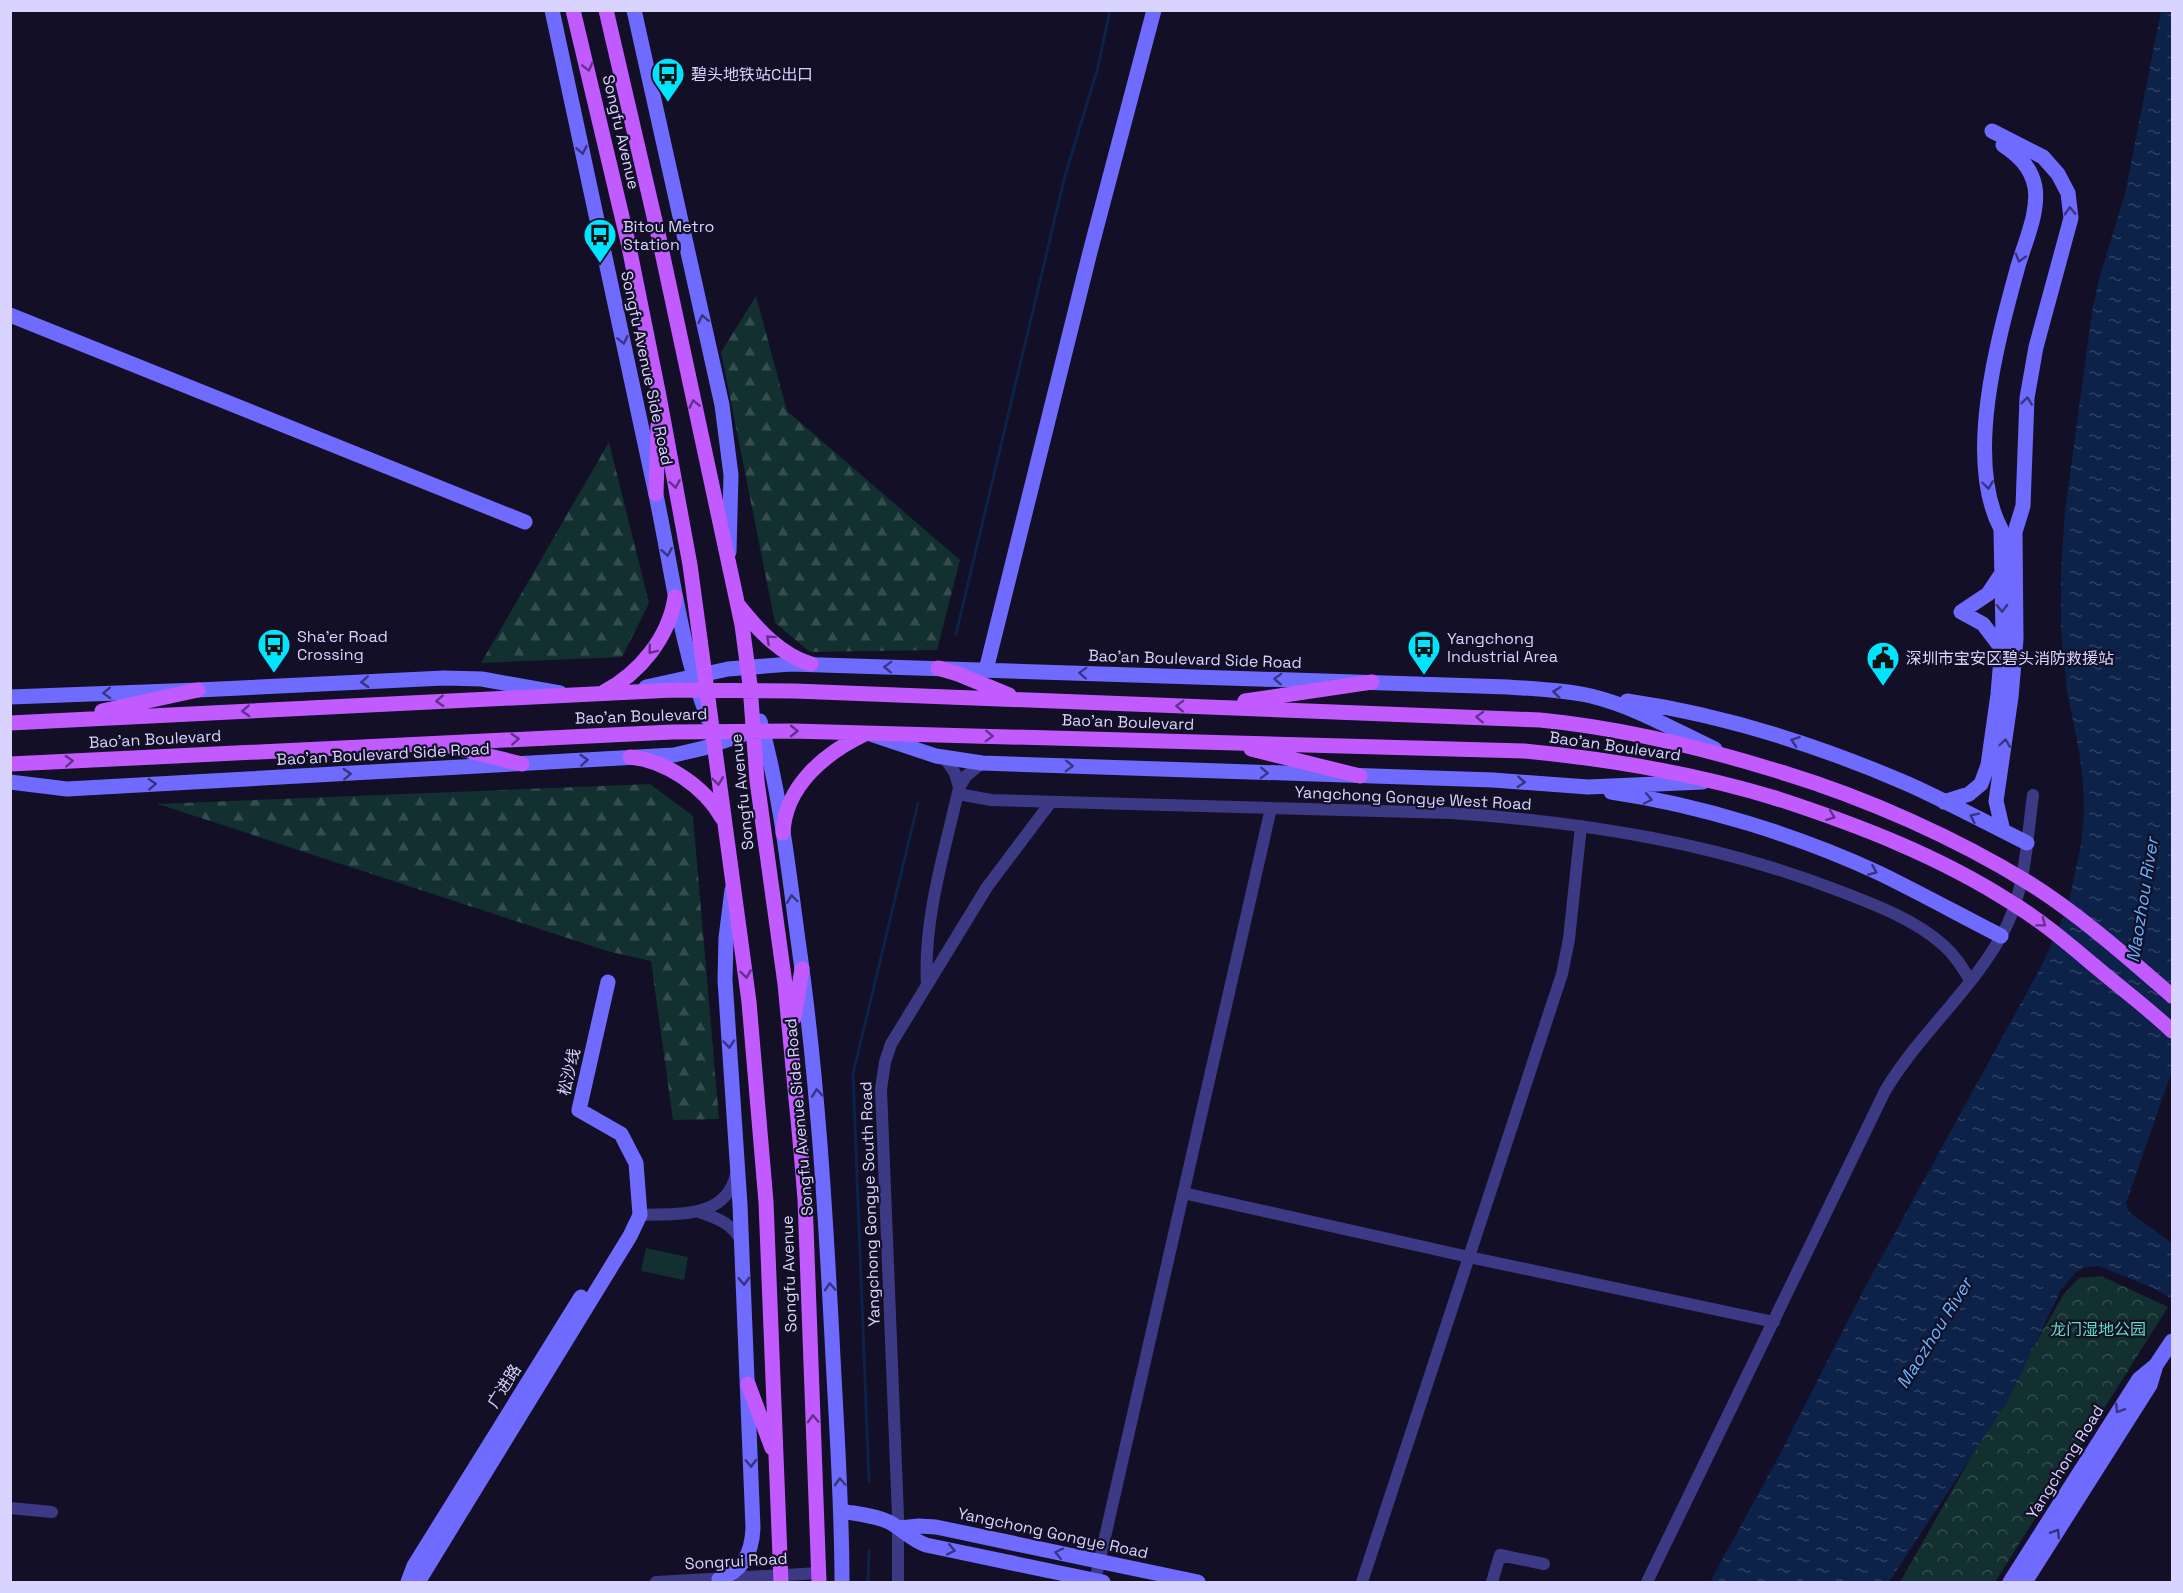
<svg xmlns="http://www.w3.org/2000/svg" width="2183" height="1593" viewBox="0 0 2183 1593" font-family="'Space Grotesk','Noto Sans SC',sans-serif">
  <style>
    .grass { fill: #12302f }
    .forest { fill: url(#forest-firs) }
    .park { fill: url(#park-crowns) }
    .water { fill: url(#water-ripples) }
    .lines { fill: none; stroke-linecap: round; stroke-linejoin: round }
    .stream { stroke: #0c2248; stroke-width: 3 }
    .street { stroke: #3d3a85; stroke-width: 12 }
    .secondary { stroke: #6f6bff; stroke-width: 15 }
    .primary { stroke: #c25bff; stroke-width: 15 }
    .primary-bridge { stroke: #c25bff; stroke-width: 15 }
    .oneway { stroke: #623188 }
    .oneway2 { stroke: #38347d }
    .labels { text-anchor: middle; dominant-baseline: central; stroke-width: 4.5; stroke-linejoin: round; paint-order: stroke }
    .poi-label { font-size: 16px; fill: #d9d4ff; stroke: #130f26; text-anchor: start }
    .street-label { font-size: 16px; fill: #d9d4ff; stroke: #130f26 }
    .park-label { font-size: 16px; fill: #5fe0c0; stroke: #130f26 }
    .water-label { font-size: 18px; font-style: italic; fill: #62b6ff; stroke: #130f26 }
  </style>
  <defs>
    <pattern id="forest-firs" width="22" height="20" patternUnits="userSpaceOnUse" patternTransform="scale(1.5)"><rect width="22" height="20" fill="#12302f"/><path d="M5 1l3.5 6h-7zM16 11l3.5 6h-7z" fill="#344d4e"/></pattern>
    <pattern id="park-crowns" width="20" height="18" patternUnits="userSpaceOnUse" patternTransform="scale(1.5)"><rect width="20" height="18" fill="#12302f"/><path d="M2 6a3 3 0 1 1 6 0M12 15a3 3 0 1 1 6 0" fill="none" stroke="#344d4e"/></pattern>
    <pattern id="water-ripples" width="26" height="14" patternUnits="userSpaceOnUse" patternTransform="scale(1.5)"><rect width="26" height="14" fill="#0c2248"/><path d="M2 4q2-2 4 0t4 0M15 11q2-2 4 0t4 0" fill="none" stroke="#2f4163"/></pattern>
  </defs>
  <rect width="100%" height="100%" fill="#130f26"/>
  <path class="grass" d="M646,1248l42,9 -4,23 -43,-9z"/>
  <path class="forest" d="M756,296l31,115 173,149 -23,90 -127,2 -35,-29 -54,-271z
    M609,442l40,161 -27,54 -141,6z
    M650,784l43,32 26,303 -46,1 -22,-159 -44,-10 -449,-147z"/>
  <path class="park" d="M2101,1276l67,31 -173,275h-95l163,-287 16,-17z"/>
  <path class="water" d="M2161,11h11v1060l-46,132 3,9 43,31v56l-19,-11 -54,-22 -15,2 -9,5 -14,17 -54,112 -118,180h-179l69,-126 84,-165 180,-328 25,-57 13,-61 3,-32 -1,-31 -4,-31 -12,-60 -6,-60v-60l4,-60 27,-199 7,-33 26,-85z"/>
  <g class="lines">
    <path class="stream" d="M956,634l109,-458 33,-109 12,-57
      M869,1481l-16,-407 65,-271
      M868,1582l1,-31"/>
    <path class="street" d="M944,757l11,16 4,15
      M958,794l33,6 460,13c134,9 266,30 391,79 34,13 73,28 100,52 12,10 20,23 28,36
      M927,984c-4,-64 18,-134 32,-196l7,-12 16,-13
      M1183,1193l286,64 305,65
      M699,1212c18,6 35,12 43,31
      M640,1215c36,-2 86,5 96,-41
      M10,1508l42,4
      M1095,1581l176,-773
      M656,1582l163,-9
      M898,1582v-66l-17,-427 4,-27 6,-18 96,-157 64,-85
      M1362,1582l200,-608 7,-35 12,-113
      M1492,1582l8,-27 44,9
      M1647,1582l238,-491c35,-59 93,-106 122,-166 19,-40 20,-87 26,-130"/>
    <path class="secondary" d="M552,10c34,157 67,314 101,471 18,80 26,161 55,238
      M634,10l88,395 9,70 -2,77
      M1992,131l51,26 15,17 10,19 3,25 -35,129 -9,51 -4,108 -8,26 1,107 -5,58 -15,104 7,30
      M10,315l515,207
      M2002,649l-19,-25 -22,-12 27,-18 14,-21
      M986,670l104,-418 64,-242
      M646,687l82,-18 63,-5 717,23c28,2 57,3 83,9 45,11 83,34 124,53
      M10,697l188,-7 246,-12 38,1 78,14
      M1627,701c98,14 191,44 281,83 40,18 79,39 119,59
      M760,721c20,71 28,145 38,219 19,132 27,264 34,398 4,81 10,163 10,244
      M873,735l63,21 46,7 511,17 95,7 115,-5
      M10,782l57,7 607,-34 30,-7 46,-16
      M1611,792c89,13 186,43 268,81 41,20 81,42 122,63
      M1944,802l25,-8 12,-10 7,-19 10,-71 5,-59 -2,-106c-37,-70 -3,-190 17,-263 7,-24 21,-54 17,-79 -4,-20 -16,-31 -32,-42
      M841,1511c16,3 33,4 48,11 13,7 23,18 37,23l177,37
      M899,1528l20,-2 17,1 262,55
      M719,1579c24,-8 33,-26 34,-51l-13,-323 -15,-225 1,-42 6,-48
      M408,1582l6,-16 167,-269
      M418,1582l212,-346 10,-21 -4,-52 -15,-29 -42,-24 29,-128
      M2010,1582l129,-203 17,-14
      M2025,1582l125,-197 6,-20 16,-24"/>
    <path class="primary" d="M573,10l55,232 31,154 31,169 59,437 17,200 15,380
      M606,10l53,228 83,387 8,60 7,96 28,203 16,167 4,48 14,383
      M656,494l2,-68
      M739,606c19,24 42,49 72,58
      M938,668l20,6 51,21
      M604,692c36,-19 65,-55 71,-95
      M1245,701l127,-19
      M102,711l96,-21
      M10,723l663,-33 122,1 745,29c84,8 164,28 244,53
      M452,747l70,17
      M1251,749l109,27
      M630,757c35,3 75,30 92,61
      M10,764l662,-32 121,-1 731,20c85,8 169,22 251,47
      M783,833c2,-47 42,-80 82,-99
      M794,1018l8,-49
      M748,1384l24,64"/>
    <path class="primary-bridge" d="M1784,773c82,25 172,65 245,110 51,32 98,74 143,113
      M1775,798c83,27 164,58 237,105 33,20 61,45 90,69 24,20 48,38 70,59"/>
  </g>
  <defs><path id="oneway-chevron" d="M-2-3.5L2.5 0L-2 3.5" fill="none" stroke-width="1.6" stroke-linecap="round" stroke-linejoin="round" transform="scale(1.5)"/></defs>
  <g class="oneway">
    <use href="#oneway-chevron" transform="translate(588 67) rotate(76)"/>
    <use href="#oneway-chevron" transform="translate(694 404) rotate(-102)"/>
    <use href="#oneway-chevron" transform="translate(675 484) rotate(80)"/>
    <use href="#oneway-chevron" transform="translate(770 639) rotate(-138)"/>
    <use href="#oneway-chevron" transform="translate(652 650) rotate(128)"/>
    <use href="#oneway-chevron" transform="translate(440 701) rotate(177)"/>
    <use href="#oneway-chevron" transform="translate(1180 706) rotate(-178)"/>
    <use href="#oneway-chevron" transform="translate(246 711) rotate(177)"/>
    <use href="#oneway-chevron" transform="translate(1480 717) rotate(-178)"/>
    <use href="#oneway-chevron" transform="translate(794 731) rotate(1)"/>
    <use href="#oneway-chevron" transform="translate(989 736) rotate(2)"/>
    <use href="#oneway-chevron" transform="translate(515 739) rotate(-3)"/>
    <use href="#oneway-chevron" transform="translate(69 761) rotate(-3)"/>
    <use href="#oneway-chevron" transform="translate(718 781) rotate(83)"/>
    <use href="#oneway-chevron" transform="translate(1831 816) rotate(20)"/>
    <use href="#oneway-chevron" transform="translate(2042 923) rotate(37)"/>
    <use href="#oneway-chevron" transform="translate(746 974) rotate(82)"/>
    <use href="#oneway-chevron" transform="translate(813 1419) rotate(-92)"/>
  </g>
  <g class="oneway2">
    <use href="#oneway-chevron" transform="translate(582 150) rotate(78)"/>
    <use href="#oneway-chevron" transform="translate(2070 211) rotate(-93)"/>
    <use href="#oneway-chevron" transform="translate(2020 258) rotate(106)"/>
    <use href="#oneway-chevron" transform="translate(703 319) rotate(-102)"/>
    <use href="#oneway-chevron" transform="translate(623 340) rotate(78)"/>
    <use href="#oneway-chevron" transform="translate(2027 401) rotate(-84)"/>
    <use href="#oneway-chevron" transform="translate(1988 485) rotate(82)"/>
    <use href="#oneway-chevron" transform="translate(667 552) rotate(80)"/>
    <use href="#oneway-chevron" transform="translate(2002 608) rotate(89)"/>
    <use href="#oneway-chevron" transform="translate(888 667) rotate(-178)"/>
    <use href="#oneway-chevron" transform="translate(1083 673) rotate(-178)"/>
    <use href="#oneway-chevron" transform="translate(1278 679) rotate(-178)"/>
    <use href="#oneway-chevron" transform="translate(365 682) rotate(177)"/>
    <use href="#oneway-chevron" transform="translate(1557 692) rotate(-174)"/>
    <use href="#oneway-chevron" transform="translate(107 693) rotate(178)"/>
    <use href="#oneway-chevron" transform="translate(1795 741) rotate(-161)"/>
    <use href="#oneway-chevron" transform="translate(2005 743) rotate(-82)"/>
    <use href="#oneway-chevron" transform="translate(584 760) rotate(-4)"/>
    <use href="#oneway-chevron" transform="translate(1069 766) rotate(2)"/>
    <use href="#oneway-chevron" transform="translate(1264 773) rotate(2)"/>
    <use href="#oneway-chevron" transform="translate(347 774) rotate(-3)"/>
    <use href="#oneway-chevron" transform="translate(1521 782) rotate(4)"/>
    <use href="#oneway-chevron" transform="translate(152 784) rotate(-3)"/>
    <use href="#oneway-chevron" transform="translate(1648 799) rotate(12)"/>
    <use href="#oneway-chevron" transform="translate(1974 817) rotate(-154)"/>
    <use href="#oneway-chevron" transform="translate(1873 871) rotate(24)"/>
    <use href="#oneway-chevron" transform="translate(792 899) rotate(-98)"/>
    <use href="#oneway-chevron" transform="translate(729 1044) rotate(85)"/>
    <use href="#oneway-chevron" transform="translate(817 1093) rotate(-96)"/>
    <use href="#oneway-chevron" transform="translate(744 1281) rotate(88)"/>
    <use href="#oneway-chevron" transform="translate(830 1287) rotate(-93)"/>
    <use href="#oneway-chevron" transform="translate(2119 1409) rotate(122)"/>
    <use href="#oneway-chevron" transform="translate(751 1463) rotate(88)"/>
    <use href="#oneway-chevron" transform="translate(840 1482) rotate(-93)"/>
    <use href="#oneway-chevron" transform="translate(2056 1533) rotate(-58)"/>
    <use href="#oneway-chevron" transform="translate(951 1550) rotate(12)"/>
    <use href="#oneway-chevron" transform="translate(1059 1553) rotate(-168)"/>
  </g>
  <defs>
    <g id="bus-pin" transform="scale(1.725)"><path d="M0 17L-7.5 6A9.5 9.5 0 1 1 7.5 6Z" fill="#00e5ff" stroke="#130f26"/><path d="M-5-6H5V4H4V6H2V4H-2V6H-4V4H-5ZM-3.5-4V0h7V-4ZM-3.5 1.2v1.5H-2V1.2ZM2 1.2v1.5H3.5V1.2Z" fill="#111"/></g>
    <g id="civic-pin" transform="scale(1.725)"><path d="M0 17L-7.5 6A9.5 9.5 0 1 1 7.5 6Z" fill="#00e5ff" stroke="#130f26"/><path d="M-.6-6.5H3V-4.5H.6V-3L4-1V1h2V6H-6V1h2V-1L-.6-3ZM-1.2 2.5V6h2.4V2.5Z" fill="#111"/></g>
  </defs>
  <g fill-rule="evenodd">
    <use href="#bus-pin" x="668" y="74"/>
    <use href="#bus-pin" x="600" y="235"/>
    <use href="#bus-pin" x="274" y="645"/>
    <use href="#bus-pin" x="1424" y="647"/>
    <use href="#civic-pin" x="1883" y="658"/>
  </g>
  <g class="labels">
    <g class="poi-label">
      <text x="691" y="74">碧头地铁站C出口</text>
      <text x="623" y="226">Bitou Metro<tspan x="623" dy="18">Station</tspan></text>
      <text x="297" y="636">Sha'er Road<tspan x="297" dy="18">Crossing</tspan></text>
      <text x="1447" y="638">Yangchong<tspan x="1447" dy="18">Industrial Area</tspan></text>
      <text x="1906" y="658">深圳市宝安区碧头消防救援站</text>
    </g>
    <g class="street-label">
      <text transform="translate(621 132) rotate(77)">Songfu Avenue</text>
      <text transform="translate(647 368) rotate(78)">Songfu Avenue Side Road</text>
      <text transform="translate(1195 659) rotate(2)">Bao'an Boulevard Side Road</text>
      <text transform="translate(641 716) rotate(-2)">Bao'an Boulevard</text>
      <text transform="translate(1128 722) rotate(2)">Bao'an Boulevard</text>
      <text transform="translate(155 739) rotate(-3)">Bao'an Boulevard</text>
      <text transform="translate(1615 746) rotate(8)">Bao'an Boulevard</text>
      <text transform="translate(383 754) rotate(-3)">Bao'an Boulevard Side Road</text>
      <text transform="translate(742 792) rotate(-96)">Songfu Avenue</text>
      <text transform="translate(1413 798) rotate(3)">Yangchong Gongye West Road</text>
      <text transform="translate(569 1072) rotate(-77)">松沙线</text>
      <text transform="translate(799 1117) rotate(-95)">Songfu Avenue Side Road</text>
      <text transform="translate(870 1204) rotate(-92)">Yangchong Gongye South Road</text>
      <text transform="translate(789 1274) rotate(-92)">Songfu Avenue</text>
      <text transform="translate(504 1386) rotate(-58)">广进路</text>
      <text transform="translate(2065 1462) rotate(-58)">Yangchong Road</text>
      <text transform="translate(1053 1533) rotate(12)">Yangchong Gongye Road</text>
      <text transform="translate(736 1561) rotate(-3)">Songrui Road</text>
    </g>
    <g class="park-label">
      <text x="2098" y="1329">龙门湿地公园</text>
    </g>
    <g class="water-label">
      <text transform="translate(2142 900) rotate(-81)">Maozhou River</text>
      <text transform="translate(1934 1333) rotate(-58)">Maozhou River</text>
    </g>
  </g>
  <rect width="2183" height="1593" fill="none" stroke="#d9d4ff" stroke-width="24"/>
</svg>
